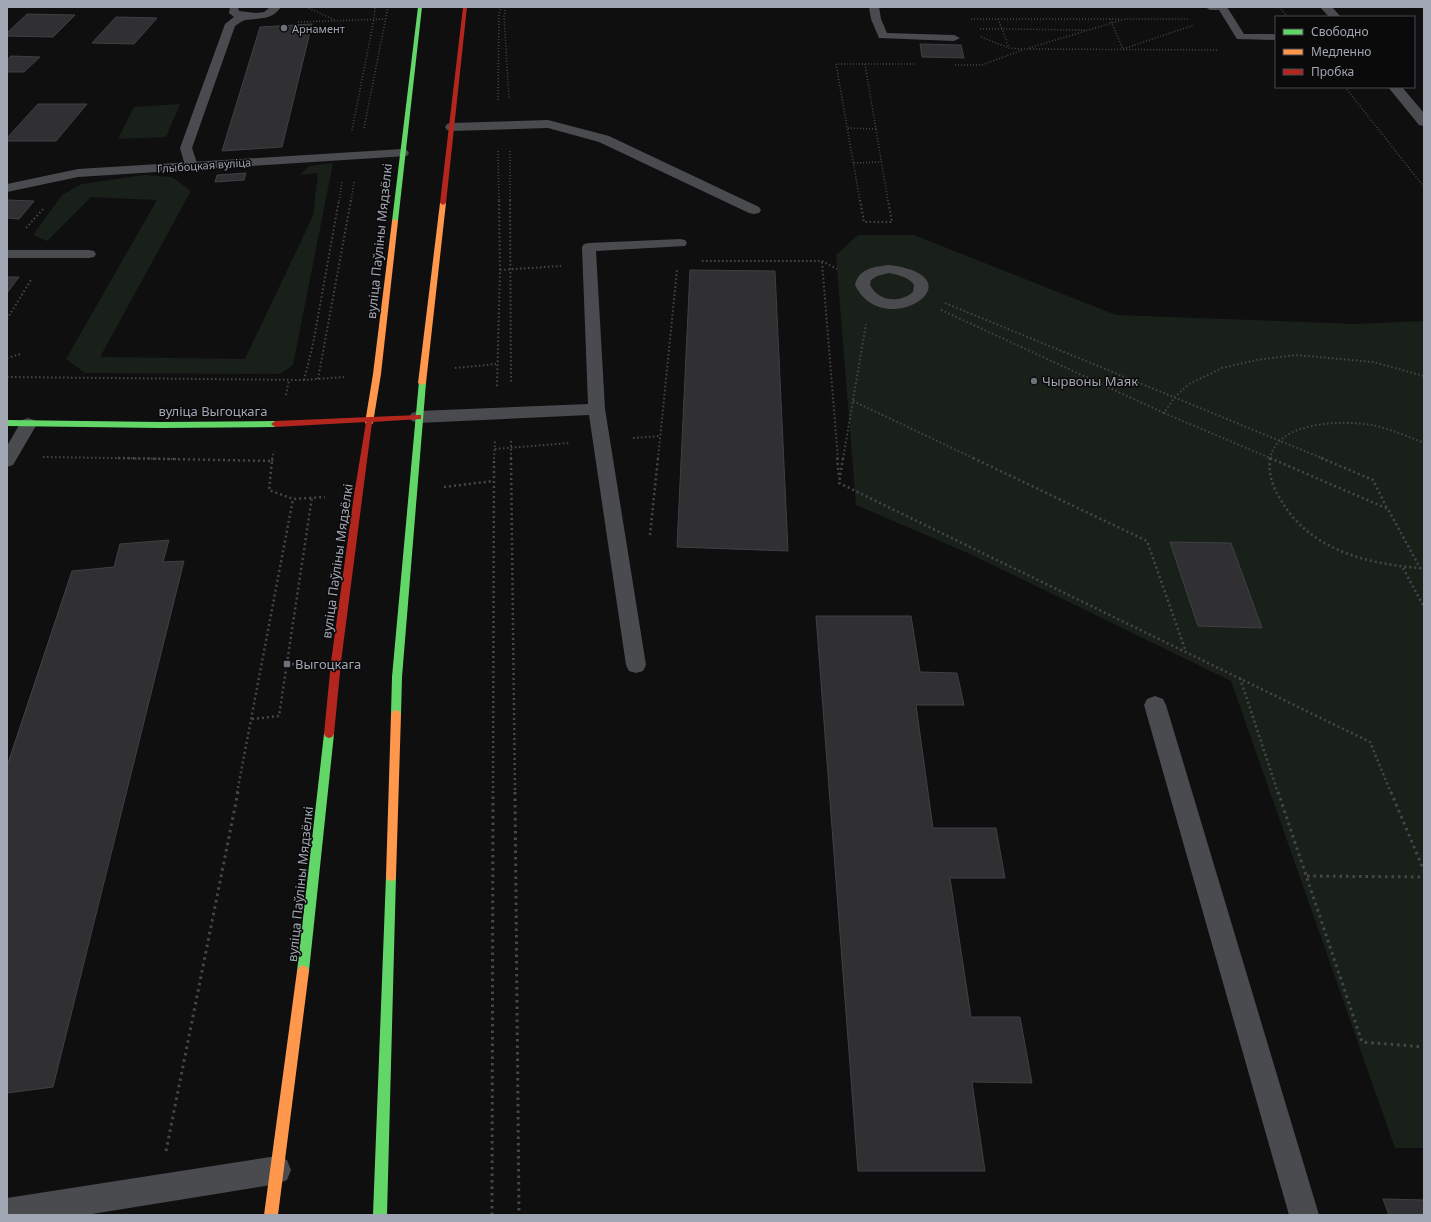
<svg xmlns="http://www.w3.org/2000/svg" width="1431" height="1222" viewBox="0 0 1431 1222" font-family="'Noto Sans',sans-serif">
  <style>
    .green { fill: #19201a }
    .building { fill: #303032; stroke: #3e4044 }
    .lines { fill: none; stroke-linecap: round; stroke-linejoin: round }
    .path-far3 { stroke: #45474a; stroke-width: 1.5; stroke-dasharray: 1 2; stroke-linecap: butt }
    .path-far2 { stroke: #45474a; stroke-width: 2; stroke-dasharray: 1.5 2.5; stroke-linecap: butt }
    .path-far1 { stroke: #45474a; stroke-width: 2.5; stroke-dasharray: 2 3; stroke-linecap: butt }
    .path { stroke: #45474a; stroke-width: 3; stroke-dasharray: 2.5 4; stroke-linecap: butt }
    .lane { fill: #4a4b4f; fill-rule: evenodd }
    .street { fill: #4a4b4f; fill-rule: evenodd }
    .fast { fill: #63d668; fill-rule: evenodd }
    .slow { fill: #ff974d; fill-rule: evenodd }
    .jam { fill: #b3261e; fill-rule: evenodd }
    .poi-dot { fill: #6d7179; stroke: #0a0a0b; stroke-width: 1.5 }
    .labels { text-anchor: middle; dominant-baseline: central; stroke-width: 3; stroke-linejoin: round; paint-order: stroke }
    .far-poi-label { font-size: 11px; fill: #a0a6b2; stroke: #0a0a0b; text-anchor: start }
    .far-street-label { font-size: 11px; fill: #a0a6b2; stroke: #0a0a0b }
    .street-label { font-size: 13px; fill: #a0a6b2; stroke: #0a0a0b }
    .poi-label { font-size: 13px; fill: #a0a6b2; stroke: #0a0a0b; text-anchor: start }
  </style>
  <rect width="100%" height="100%" fill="#0f0f10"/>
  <path class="green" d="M180,104l-14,33 -48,2 16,-32z
    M333,163l-40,202 -13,9 -195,-1 -19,-14 91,-159 -66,-3 -44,44 -14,-6 29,-40 20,-11 62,-9 28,2 19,14 -91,166 145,2 68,-143 5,-43 -18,2 9,-9z
    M858,235h56l202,80 239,9 69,-3v827h-29l-164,-467 -263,-128 -112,-48 -20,-250z"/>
  <path class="building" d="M27,14l48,1 -22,22 -46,-1v-3z
    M116,17l41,1 -23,26 -42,-1z
    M312,24l-30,123 -60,4 38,-124z
    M920,44l41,1 3,13 -42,-1z
    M11,56l29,1 -16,15h-17v-12z
    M38,104h49l-31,37h-49v-3z
    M246,173l-2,7 -29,2 2,-7z
    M7,200l27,1 -15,18 -12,-1z
    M690,270l85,1 13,280 -111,-4z
    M7,277h12l-12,16z
    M169,540l-6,22 21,-1 -131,526 -46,6v-327l65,-195 42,-4 6,-23z
    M1170,542l61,1 31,85 -64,-2z
    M816,616h95l9,56 37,1 7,32h-48l17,123h63l9,50h-55l21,139h49l12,66 -60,-1 13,89h-127z
    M1383,1199l41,1v15h-35z"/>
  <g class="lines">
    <path class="path-far3" d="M306,7l29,13
      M506,7l-2,9 5,82
      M1279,7l7,8
      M971,19h149
      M998,19l4,10 84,1
      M1110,19l13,30 71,-24
      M298,22l89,-3
      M980,29h22l7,19 13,1
      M981,37l28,11
      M1029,48l96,-29h63
      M865,64h49
      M865,64l23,137
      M955,65h27l43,-16 193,1
      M1345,87l79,100
      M498,100l1,-86 2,-7
      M364,128l24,-121
      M848,128l28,1
      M352,130l22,-111 1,-12
      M498,151l1,50
      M510,151v50
      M854,163l28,-1
      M339,201l3,-19
      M351,201l3,-19
      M860,201l-24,-137h29"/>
    <path class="path-far2" d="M510,200l1,184
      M860,200l4,22h28l-4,-22
      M26,228l18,-20
      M702,261h120l15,8
      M822,262l16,197
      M500,270l61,-4
      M945,303l379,156
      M941,310l223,103
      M7,319l24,-39
      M7,358l14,-4
      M455,368l41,-4
      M7,377l297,3 40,-3
      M318,379l33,-179
      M304,380l9,-36 26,-144
      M497,386l3,-116 -1,-70
      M286,395l3,-15
      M853,401l122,58
      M633,438l27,-2
      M511,441v18
      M495,449l75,-6
      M43,457l133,2
      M272,459l2,-8
      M494,459l1,-18
      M658,459l19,-189
      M843,459l23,-135
      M1270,459c6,-38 73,-39 102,-34 18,4 35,11 52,18
      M1272,459l-108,-46 11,-16 14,-13 33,-16 34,-8 40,-5 77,7 51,14"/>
    <path class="path-far1" d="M118,458l154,3 -3,29 24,9 32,-2
      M511,458l4,335
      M837,458l2,20
      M843,458l-4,25 531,259 21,51
      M973,458l174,83 39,111
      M1270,458l118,51 32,59h4
      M1270,458c-2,17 3,30 12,44 29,48 85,62 138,66
      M1321,458l52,22 14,28
      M272,461l1,-3
      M444,487l49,-6
      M650,535l8,-77
      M1403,568l21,39
      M287,664h15
      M1240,678l38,115
      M252,719l27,-3 33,-219
      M237,793l56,-294
      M493,793l1,-335"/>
    <path class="path" d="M515,792l4,423
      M1278,792l84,250 62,5
      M1391,792l33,79
      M1307,876l117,1
      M166,1151l72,-359
      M492,1215l1,-423"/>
    <path class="lane" d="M230,7h8l1,4 17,2 8,-1 6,-5h11c-9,13 -21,11 -35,13 -3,0 -8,4 -11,6l-43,122 6,18 -2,3h-10l-6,-21 45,-124 9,-7 -5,-4z
      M869,7h10l2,12 6,14 67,2 6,3 -6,3 -75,-3 -8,-19z
      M1205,7h22l17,27h32v6l-39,-1 -18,-29h-9z
      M548,120l61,16 150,71 2,3 -2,3 -5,1 -5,-1 -150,-71 -51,-14 -97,3 -4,-1 -2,-3 2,-3 4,-1z
      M680,239l5,1 2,3 -2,3 -89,5 9,158 41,256 -3,6 -7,2 -7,-2 -3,-6 -37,-250 -171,8 -6,-2 -3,-4 3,-4 6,-2 170,-7 -6,-157 2,-3 5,-1z
      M7,250h82l5,1 2,3 -2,3 -5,1h-82z
      M889,265c94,12 -5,79 -34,20 4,-17 19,-18 34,-20zM889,273c9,2 20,4 25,12l-1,7c-14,12 -35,9 -43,-7l1,-5 6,-4z
      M28,418l6,2 3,4 -24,41 -6,2v-21l15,-26z
      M1155,696l8,3 3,6 153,510h-30l-145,-510 3,-6z
      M277,1156l10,4 4,10 -4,10 -10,4 -191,31h-79v-17z"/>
    <path class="street" d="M1320,7h12l9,10h-12z
      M1388,87h14l22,26v13l-5,-1z
      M402,149l5,1 2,3 -2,3 -329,21 -71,15v-8l71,-15z"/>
    <path class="fast" d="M418,7h4l-24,214 -3,2 -3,-2z
      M419,381h3l4,2 -24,294 -1,37 -2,3 -3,1 -3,-1 -2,-3 1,-37z
      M7,420l154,2 114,-1 4,3 -4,3 -114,1 -154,-2z
      M329,730l3,1 2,3 -25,237 -2,4 -4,2 -4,-2 -2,-4 27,-237 2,-3z
      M391,871l4,1 1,4 -9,339h-14l13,-339 1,-4z"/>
    <path class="slow" d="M443,201l3,2 -20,180 -4,2 -4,-2 22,-180z
      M395,219l3,2 -17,153 -8,49 -4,3 -4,-3 8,-49 19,-153z
      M396,710l3,1 2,3 -5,162 -1,4 -4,1 -4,-1 -1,-4 5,-162 2,-3z
      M303,965l4,2 2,4 -31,244h-14l33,-244 2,-4z"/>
    <path class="jam" d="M463,7h4l-21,196 -3,2 -3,-2z
      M418,415h3v4l-49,3 -31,240 -7,72 -2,3 -3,1 -3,-1 -2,-3 7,-72 23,-167 12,-73 -91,5 -4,-3 4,-3z"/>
  </g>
  <g class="poi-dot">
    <circle cx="284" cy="28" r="4"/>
    <circle cx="1034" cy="381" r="4"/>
    <rect x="283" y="660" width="8" height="8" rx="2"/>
  </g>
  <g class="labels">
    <g class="far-poi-label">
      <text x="292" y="28">Арнамент</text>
    </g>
    <g class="far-street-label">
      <text transform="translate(204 165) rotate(-4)">Глыбоцкая вуліца</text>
    </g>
    <g class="street-label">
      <text transform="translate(379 241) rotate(-84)">вуліца Паўліны Мядзёлкі</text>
      <text x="213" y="411">вуліца Выгоцкага</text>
      <text transform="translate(337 561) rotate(-82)">вуліца Паўліны Мядзёлкі</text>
      <text transform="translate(300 884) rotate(-84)">вуліца Паўліны Мядзёлкі</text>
    </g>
    <g class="poi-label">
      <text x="1042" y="381">Чырвоны Маяк</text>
      <text x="295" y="664">Выгоцкага</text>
    </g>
  </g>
  <rect width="1431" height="1222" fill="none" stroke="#a0a6b2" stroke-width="16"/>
  <rect x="1275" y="16" width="140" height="72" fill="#0a0a0b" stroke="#46484e"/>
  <rect x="1283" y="29" width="20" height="6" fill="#63d668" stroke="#46484e"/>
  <text x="1311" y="36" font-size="12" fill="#a0a6b2">Свободно</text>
  <rect x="1283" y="49" width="20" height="6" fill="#ff974d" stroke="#46484e"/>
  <text x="1311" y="56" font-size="12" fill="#a0a6b2">Медленно</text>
  <rect x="1283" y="69" width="20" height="6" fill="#b3261e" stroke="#46484e"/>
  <text x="1311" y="76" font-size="12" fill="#a0a6b2">Пробка</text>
</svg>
